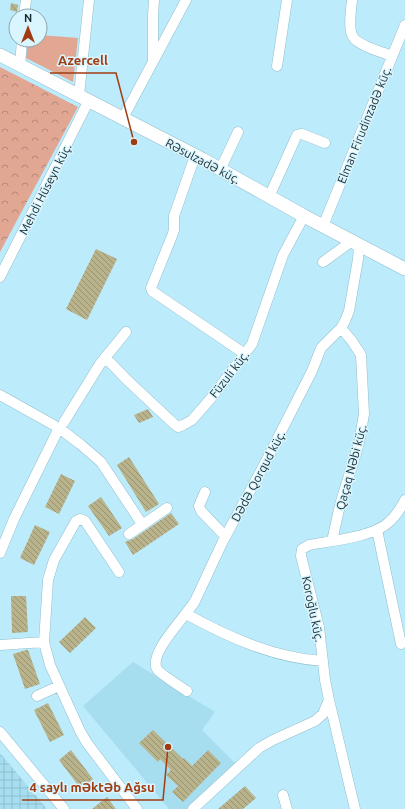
<svg xmlns="http://www.w3.org/2000/svg" width="405" height="809" viewBox="0 0 405 809" font-family="Ubuntu,sans-serif">
  <style>
    .built { fill: #a7deef }
    .industrial { fill: url(#industrial-grid) }
    .green { fill: #e1a793 }
    .forest { fill: url(#forest-crowns) }
    .building { fill: url(#building-back-hatch) }
    .lines { fill: none; stroke-linecap: round; stroke-linejoin: round }
    .minor-casing { stroke: #91becd; stroke-width: 11 }
    .major-casing { stroke: #91becd; stroke-width: 14 }
    .minor { stroke: #fff; stroke-width: 10 }
    .major { stroke: #fff; stroke-width: 13 }
    .labels { text-anchor: middle; dominant-baseline: central; stroke-width: 3; stroke-linejoin: round; paint-order: stroke }
    .street-label { font-size: 12px; fill: #192b31; stroke: #d9f5fe }
    .leader { fill: none; stroke: #a13c12; stroke-width: 1.5 }
    .callout-dot { fill: #a13c12; stroke: #d9f5fe; stroke-width: 1.5 }
    .callout-label { font-size: 13px; text-anchor: middle; font-weight: bold; fill: #a13c12; stroke: #d9f5fe; stroke-width: 3; stroke-linejoin: round; paint-order: stroke }
  </style>
  <defs>
    <pattern id="industrial-grid" width="8" height="8" patternUnits="userSpaceOnUse"><rect width="8" height="8" fill="#a7deef"/><path d="M0 4h8M4 0v8" fill="none" stroke="#8fbfcd"/></pattern>
    <pattern id="forest-crowns" width="20" height="18" patternUnits="userSpaceOnUse"><rect width="20" height="18" fill="#e1a793"/><path d="M2 6a3 3 0 1 1 6 0M12 15a3 3 0 1 1 6 0" fill="none" stroke="#b68879"/></pattern>
    <pattern id="building-back-hatch" width="6" height="6" patternUnits="userSpaceOnUse"><rect width="6" height="6" fill="#b9b38c"/><path d="M-1 5l2 2M0 0l6 6M5-1l2 2" fill="none" stroke="#969273"/></pattern>
  </defs>
  <rect width="100%" height="100%" fill="#bcebfb"/>
  <path class="built" d="M133,662l82,50 -13,18 35,35 -50,44h-18l-86,-103z"/>
  <path class="industrial" d="M0,753l47,56h-47z"/>
  <path class="green" d="M40,35l38,3 -5,44 -47,-24 2,-18h12z"/>
  <path class="forest" d="M0,67l78,40 -78,145z"/>
  <path class="building" d="M11,3l7,2 -1,7 -7,-2z
    M96,249l21,10 -30,61 -21,-11z
    M148,409l5,8 -14,6 -5,-8z
    M129,457l30,47 -13,8 -29,-47z
    M61,474l14,7 -16,33 -14,-7z
    M101,497l21,31 -13,8 -21,-30z
    M171,513l8,11 -46,31 -8,-13 8,-3z
    M35,525l15,7 -16,33 -14,-7z
    M11,596h15l2,36 -16,1z
    M85,617l11,11 -26,25 -11,-11z
    M26,650h2l12,34 -15,5 -12,-35z
    M48,703l16,32 -14,7 -16,-32z
    M153,730l30,29 1,-1 8,8 16,-16 13,13 -38,39 -11,-10 6,-6 -12,-11 5,-5 -11,-11 -2,3 -19,-19z
    M71,750l22,29 -12,10 -22,-29z
    M245,786l11,12 -13,11h-25z
    M107,797l9,12h-24z"/>
  <g class="lines">
    <g class="minor-casing">
      <path id="minor" d="M352,0c-1,9 -4,30 1,37 6,9 29,15 39,19
        M24,16l2,-16
        M153,60v-44l1,-16
        M20,66l2,-26
        M277,66l10,-66
        M79,95l10,-95
        M123,118l63,-118
        M195,156l-21,60v14l-2,6 -21,52 1,3 93,63
        M220,170l18,-38
        M269,197l28,-62 5,-1 23,9
        M323,226l82,-201
        M323,262l29,-21
        M0,277l89,-177
        M105,357l21,22 47,44 5,4 5,-2 9,-5 20,-23 40,-53 31,-89 21,-39
        M0,395l59,33 -45,91 -14,34
        M64,422l36,-58 26,-32
        M59,428l21,16 21,18 41,62
        M205,492l-6,14 2,5 24,25
        M377,530l24,114
        M129,534l38,-26
        M332,541l8,-36 19,-62 5,-29 -3,-59 -9,-14 -11,-13
        M119,572l-34,-51 -5,-2 -4,2 -22,39 -6,20 -4,62 6,23 30,66 7,12 50,66
        M186,614c42,23 88,44 137,47
        M0,645l44,-3
        M187,691c-6,-4 -27,-17 -30,-22 -9,-16 30,-54 38,-68l28,-60 40,-74 49,-96 9,-23 20,-20 4,-7 4,-10 9,-52 1,-14
        M37,696l22,-10
        M0,732l64,77
        M283,795l4,14
        M193,809l66,-61 14,-8 42,-19 8,-7 6,-14
        M355,809l-26,-109 -4,-20 -6,-53 -18,-71 1,-7 7,-4c21,-4 65,-8 80,-23 7,-6 12,-14 16,-22"/>
    </g>
    <g class="major-casing">
      <path id="major" d="M0,55l202,104 102,57 101,53"/>
    </g>
    <use href="#minor" class="minor"/>
    <use href="#major" class="major"/>
  </g>
  <g class="labels">
    <g class="street-label">
      <text transform="translate(364 125) rotate(-68)">Elman Firudinzadə küç.</text>
      <text transform="translate(203 161) rotate(28)">Rəsulzadə küç.</text>
      <text transform="translate(45 189) rotate(-63)">Mehdi Hüseyn küç.</text>
      <text transform="translate(229 374) rotate(-52)">Füzuli küç.</text>
      <text transform="translate(351 467) rotate(-75)">Qaçaq Nəbi küç.</text>
      <text transform="translate(258 476) rotate(-62)">Dədə Qorqud küç.</text>
      <text transform="translate(313 609) rotate(78)">Koroğlu küç.</text>
    </g>
  </g>
  <path class="leader" d="M134 142L116 73H50M168 747L163 800H22"/>
  <g class="callout-dot">
    <circle cx="134" cy="142" r="4"/>
    <circle cx="168" cy="747" r="4"/>
  </g>
  <g class="callout-label">
    <text x="83" y="65">Azercell</text>
    <text x="92" y="792">4 saylı məktəb Ağsu</text>
  </g>
  <g transform="translate(28 28)"><circle r="19" fill="#d9f5fe" stroke="#8ca4ac"/>
  <path d="M0-3L7 15L0 10L-7 15Z" fill="#a13c12"/>
  <text y="-6" font-size="11" font-weight="bold" text-anchor="middle" fill="#192b31">N</text>
  </g>
</svg>
